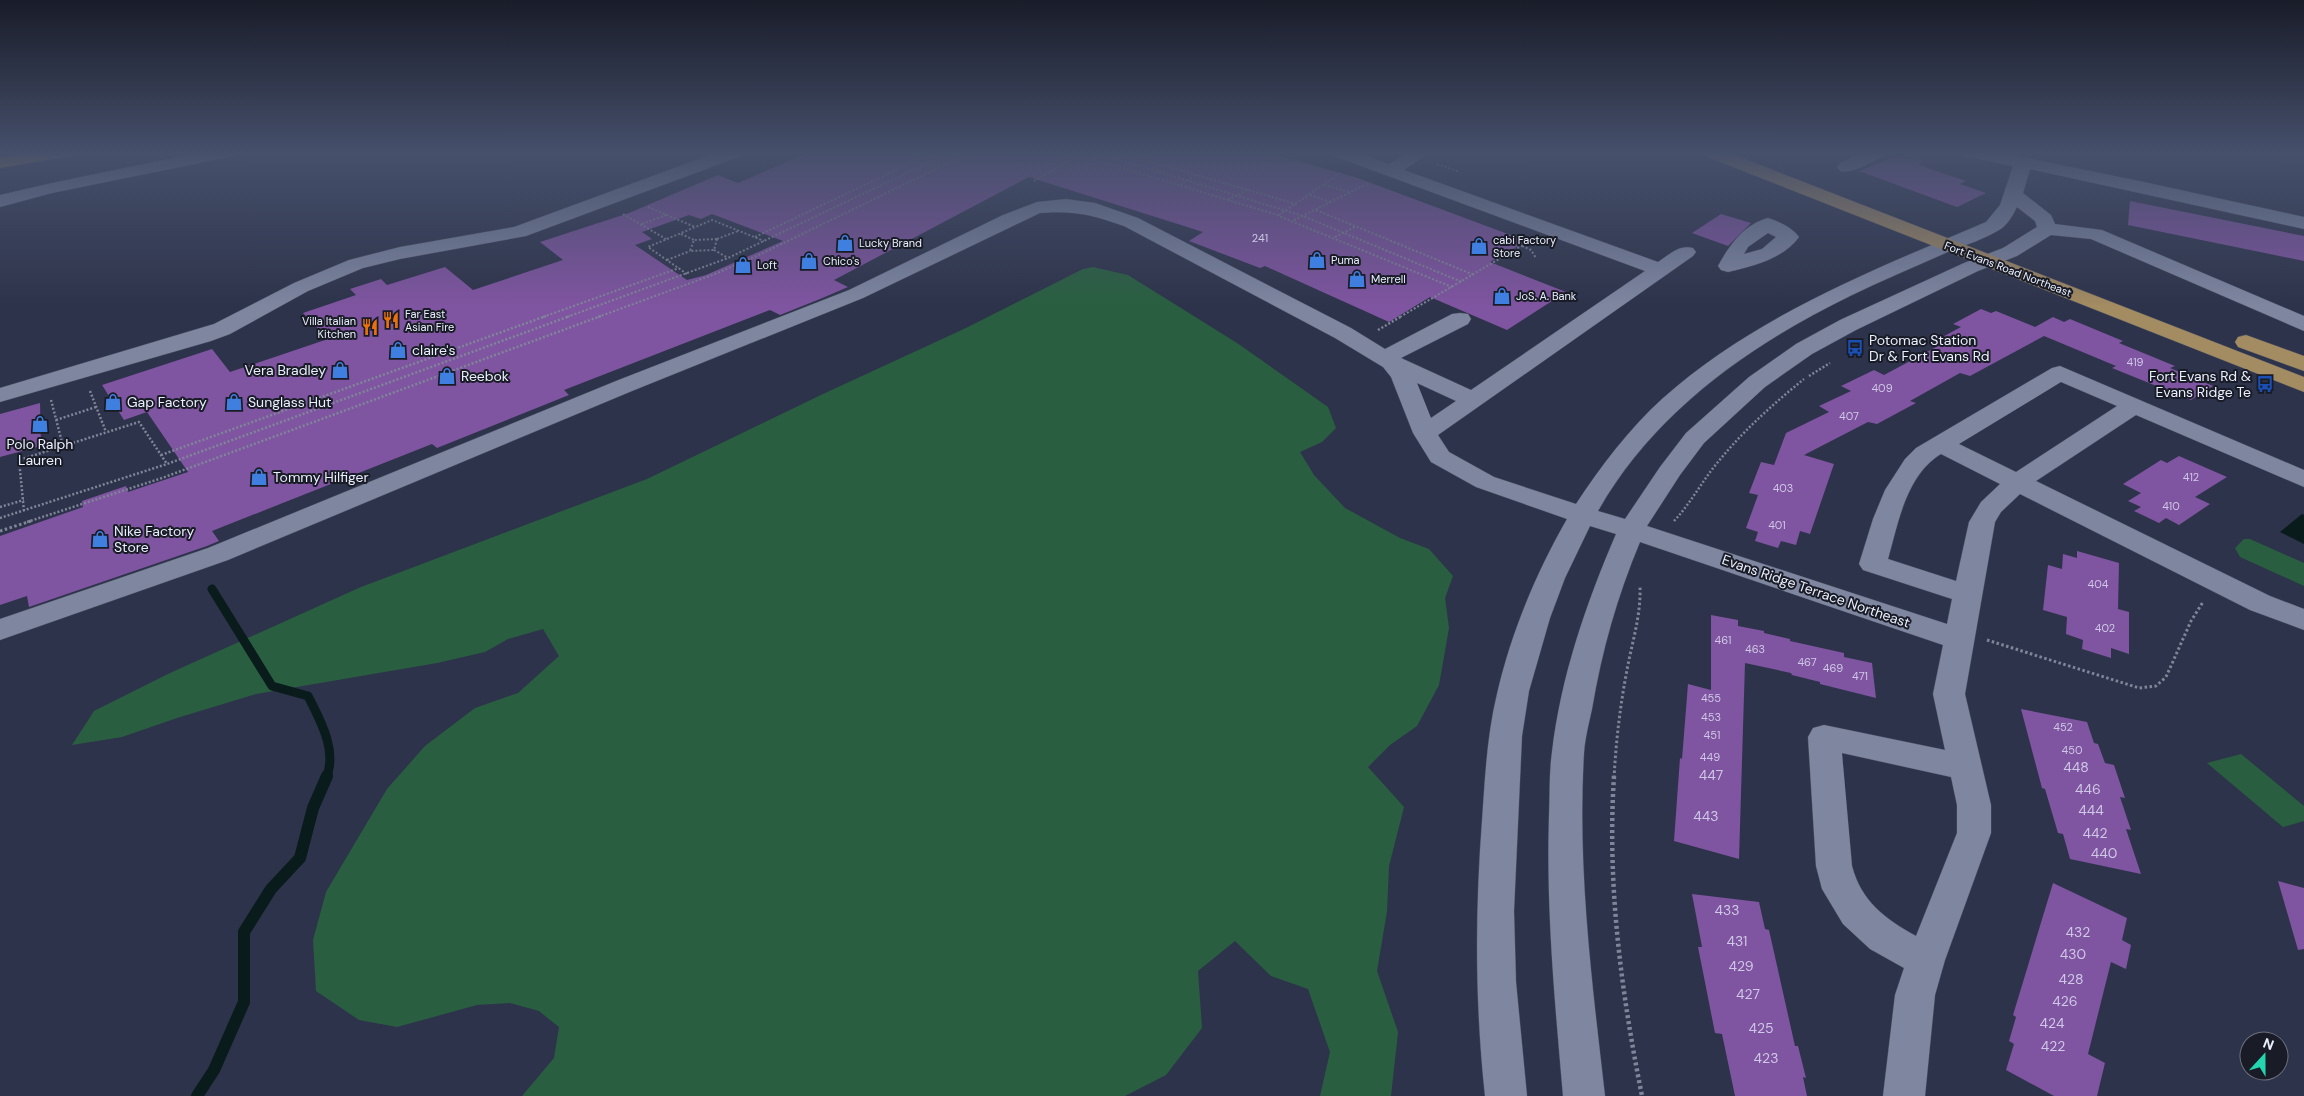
<svg xmlns="http://www.w3.org/2000/svg" width="2304" height="1096" viewBox="0 0 2304 1096" font-family="'DM Sans',sans-serif">
  <style>
    .green { fill: #295f40 }
    .water { fill: #091b1b }
    .lines { fill: none; stroke-linecap: round; stroke-linejoin: round }
    .stream-far1 { stroke: #091b1b; stroke-width: 9 }
    .stream { stroke: #091b1b; stroke-width: 12 }
    .building { fill: #7f54a0; fill-rule: evenodd }
    .minor-casing { stroke: #484e60; stroke-width: 1 }
    .major-casing { stroke: #484e60; stroke-width: 1 }
    .highway-casing { stroke: #484e60; stroke-width: 1 }
    .path-far3 { stroke: #808699; stroke-width: 2; stroke-dasharray: 2 2; stroke-linecap: butt }
    .path-far2 { stroke: #808699; stroke-width: 2.5; stroke-dasharray: 2 2; stroke-linecap: butt }
    .path-far1 { stroke: #808699; stroke-width: 3; stroke-dasharray: 2.5 2.5; stroke-linecap: butt }
    .path { stroke: #808699; stroke-width: 4.5; stroke-dasharray: 3 3; stroke-linecap: butt }
    .minor { fill: #7e86a0; fill-rule: evenodd }
    .major { fill: #a38b62; fill-rule: evenodd }
    .highway { fill: #bc8f39; fill-rule: evenodd }
    .labels { text-anchor: middle; dominant-baseline: central; stroke-width: 4; stroke-linejoin: round; paint-order: stroke }
    .number-label { font-size: 11px; fill: #cfc8e6 }
    .far-poi-label { font-size: 11px; fill: #eaeffd; stroke: #191c26; text-anchor: start }
    .far-street-label { font-size: 11px; fill: #eaeffd; stroke: #191c26 }
    .poi-label { font-size: 14px; fill: #eaeffd; stroke: #191c26; text-anchor: start }
    .street-label { font-size: 14px; fill: #eaeffd; stroke: #191c26 }
    .near-number-label { font-size: 14px; fill: #cfc8e6 }
  </style>
  <rect width="100%" height="100%" fill="#2d334a"/>
  <path class="green" d="M1093,267l35,8 109,68 91,64 8,21 -14,14 -22,10 14,23 31,33 55,30 29,11 24,27 -8,22 4,30 -10,57 -22,41 -27,19 -22,22 36,40 -15,59 -2,45 -10,60 21,61 -7,64h-71l10,-44 -22,-63 -37,-13 -36,-35 -37,30 4,57 -36,47 -41,21h-603l32,-38 5,-31 -20,-16 -29,-8 -33,2 -80,22 -38,-7 -43,-29 -3,-51 13,-48 61,-103 38,-43 50,-38 43,-15 41,-37 -16,-27 -35,10 -23,13 -48,11 -181,31 -79,24 -55,19 -50,8 22,-34 76,-38 191,-86 286,-108 176,-85 143,-66 117,-59z
    M2244,539h6l54,24v23l-64,-29 -5,-9z
    M2241,754l63,52v15l-21,6 -76,-64z"/>
  <path class="water" d="M2302,514l2,1v29l-24,-12z"/>
  <g class="lines">
    <path class="stream-far1" d="M212,589l60,97 36,10c12,24 30,55 18,82"/>
    <path class="stream" d="M197,1096l17,-26 30,-68v-70l27,-43 29,-31 13,-50 14,-32"/>
  </g>
  <path class="building" d="M809,152h456l90,25 172,64 -37,21 76,30 -59,38 -77,-33 -41,25 -124,-56 -5,2 -71,-27 14,-9 -174,-55 -195,103 14,7 -28,12 -40,16 -10,-5 -206,80 5,5 -132,53 -5,-4 -220,87 7,10 -12,5 -178,61 -2,-11 -27,9v-69l83,-29 -1,-6 44,-15 2,6 60,-20 -41,-60 -23,8 -22,-35 110,-36 18,23 98,-33 -25,-26 53,-18 -6,-6 31,-10 6,6 58,-18 28,23 90,-30 -23,-18 89,-29 89,-38 20,8zM712,214l71,27 -77,34 -19,5 -52,-35 17,-6 -10,-7 47,-17 12,4z
    M1892,158l30,2 -3,5 47,16 -6,3 26,9 -29,14 -98,-36z
    M2130,201l174,35v25l-176,-36z
    M1721,214l30,9 -23,23 -36,-13z
    M1981,309l10,4 5,-2 39,16 18,-10 11,5 6,-3 53,22 -4,2 56,23 -5,2 43,18 -22,14 -79,-32 4,-2 -72,-30 -74,40 -10,-3 -50,28 6,2 -39,21 -9,-2 -64,33 30,9 -24,70 -10,-3 -4,14 -15,-4 -3,7 -23,-7 3,-9 -12,-4 12,-33 -9,-2 12,-31 13,3 12,-32 43,-21 -10,-6 32,-15 -10,-5 33,-16 10,5 56,-30 -7,-3 28,-15 -8,-3z
    M40,403l1,43 -41,11v-43z
    M2179,456l48,21 -32,20 15,7 -31,21 -13,-7 -7,5 -25,-12 7,-4 -13,-6 13,-8 -18,-9 38,-24 6,3z
    M2077,551l42,12 -1,46 11,3v42l-18,-6v10l-29,-9 1,-9 -17,-6 1,-17 -24,-7 5,-45 14,4 1,-15 14,4z
    M1711,615l27,5v6l26,5v2l26,6v2l54,12v4l28,6 4,35 -56,-14v-2l-28,-7 -1,-2 -46,-10 -6,196 -65,-18 6,-83 2,1 6,-75 23,6z
    M2021,709l66,13 7,21 4,1 7,19 9,2 11,33 -5,-1 11,33 -5,-1 15,45 -71,-15 -7,-25 -5,-1 -13,-44 -3,-1z
    M2278,881l26,7v61l-6,1z
    M2053,883l74,35 -5,22 9,5 -5,24 -15,-7 -23,92 17,9 -8,33h-43l-48,-26 8,-26 -5,-3 7,-24 -3,-2z
    M1692,894l67,8 6,27 4,1 26,116h3l8,32 -3,-1 4,19h-72l-13,-62 -7,-1 -17,-86h4z"/>
  <g class="lines">
    <g class="minor-casing">
      <path id="minor" d="M202,152h35l-2,4 -6,1 -177,36 -52,14v-12l52,-12z
        M718,152h25l-2,4 -215,80 -126,23 -37,9 -55,23 -78,43 -19,7 -211,61v-14l214,-64 80,-41 55,-23 51,-13 114,-20z
        M1332,152h25l32,12 20,-12h21l-26,18 254,92c11,-7 21,-18 35,-14l3,4 -3,4 -255,179 11,17 45,25 82,27c25,-38 53,-75 86,-105 93,-83 211,-129 324,-177l14,-17 13,-39 -49,-10 -2,-4h36l146,30 160,35v12l-274,-60 -7,24 28,22 4,9 47,6 202,86v15l-213,-92 -40,-4 -34,21 -39,15 -122,59 -44,24 -47,33 -61,56 -24,32 -33,51 300,98 5,-25 -89,-29 -4,-6 14,-45 12,-29 20,-31 11,-11 136,-80 8,-2 244,104v17l-168,-72 -100,66 234,115 34,13v21l-54,-20 -230,-116 -19,18 -6,10 -30,172 26,111v28l-46,127 -10,35 -10,101h-42l12,-101 9,-27 -34,-19 -27,-25 -21,-35 -6,-23 -8,-129 5,-9 11,-3 121,25 -12,-56 10,-49 -303,-103c-23,55 -38,108 -48,167 -3,14 -7,29 -8,44 -7,114 8,230 21,343h-42c-8,-93 -17,-186 -14,-280 1,-21 0,-43 3,-64 9,-76 34,-148 64,-218l-26,-8 -25,52 -15,40 -21,73 -7,45 -8,175 2,71 11,114h-42c-10,-92 -10,-183 -3,-275 3,-43 5,-86 15,-127 14,-61 39,-121 70,-175l-91,-32 -45,-25 -18,-29 -22,-56 -8,-10 -48,-29 -211,-112c-31,-11 -50,-16 -84,-13l-177,85 -231,93 -404,169 -228,80v-21l208,-71 408,-167 233,-91 154,-75 34,-13 29,-3 29,4 43,15 213,110 34,21 67,-35 8,-1 8,1 3,5 -3,5 -67,34 70,32 174,-119 -311,-115zM2017,207l18,14 2,6 -34,21 -39,15 -124,57 -44,24 -47,33 -63,56 -26,34 -35,52 -27,-8c56,-99 152,-166 252,-215 33,-16 67,-30 100,-45 16,-6 34,-12 49,-21 8,-4 14,-15 18,-23zM2061,382l56,24 -101,66 -57,-28zM1417,383l39,18 -25,17zM1941,454l59,30 -19,18 -12,20 -13,59 -68,-22c10,-35 18,-84 53,-105zM1842,753l109,24 6,28v28l-41,103c-31,-17 -55,-35 -64,-70z
        M1863,152h23l-2,4c-13,6 -30,18 -44,15l-3,-4 3,-4z
        M1768,218c10,3 25,10 31,19 -16,22 -46,29 -71,35l-7,-2 -3,-4c11,-20 26,-42 50,-48zM1768,233l8,4 -14,12 -18,5 4,-7z"/>
    </g>
    <g class="major-casing">
      <path id="major" d="M1703,152h24l577,225v15l-599,-236z
        M2246,335l58,21v15l-66,-24 -3,-5 3,-5z"/>
    </g>
    <g class="highway-casing">
      <path id="highway" d="M32,152h41l-2,4 -6,1 -65,11v-10z"/>
    </g>
    <path class="path-far3" d="M1070,152l204,62 178,73
      M1094,152l209,64 159,66
      M1118,152l178,52
      M1312,152l8,4
      M1437,164l23,8
      M1034,181l37,-21 -24,-8
      M1180,185l16,-10
      M1324,185l25,7
      M1310,195l20,7
      M1228,200l19,-10
      M648,207l47,20
      M1316,210l158,65
      M623,214l43,25
      M1279,215l61,-42
      M1294,220l75,-37
      M642,224l24,-9
      M681,234l13,6
      M755,237l179,-85
      M1335,237l20,-10
      M717,239l-3,11 -24,1 4,-11z
      M717,239l21,-8
      M1522,246l9,4 5,8
      M714,250l14,8
      M667,260l23,-9
      M687,274l-39,-27 64,-27 52,21
      M543,317l136,-49
      M567,317l161,-59 223,-106
      M598,317l117,-43 46,-20 210,-102
      M1400,317l128,-75"/>
    <path class="path-far2" d="M1378,330l24,-14
      M1809,376l21,-13
      M90,391l16,41
      M51,400l12,46
      M56,420l40,-13
      M161,455l385,-139
      M0,507l24,-7
      M24,511l-5,-51 120,-38 28,42
      M0,518l167,-54 403,-148
      M1674,521c17,-18 28,-40 44,-59 25,-31 55,-58 86,-83
      M27,522l135,-44 439,-162"/>
    <path class="path-far1" d="M0,531l31,-10
      M1987,640l152,48 17,-2 10,-9 25,-56 12,-19
      M1614,778c2,-36 6,-72 13,-108 5,-28 14,-54 13,-83"/>
    <path class="path" d="M1614,776c-7,108 7,215 28,320"/>
    <use href="#minor" class="minor"/>
    <use href="#major" class="major"/>
    <use href="#highway" class="highway"/>
  </g>
  <linearGradient id="sky" x2="0" y2="1"><stop stop-color="#191c29"/><stop offset="0.5" stop-color="#46506b"/><stop offset="1" stop-color="#46506b" stop-opacity="0"/></linearGradient>
  <rect width="2304" height="306" fill="url(#sky)"/>
  <defs>
    <g id="shop-bare" transform="scale(1.35)"><path d="M-5-2.5h2.3a2.7 3.5 0 0 1 5.4 0H5L5.5 6h-11ZM-1.5-2.5h3a1.5 2.3 0 0 0-3 0Z" fill="#3f7fe0" stroke="#191c26" stroke-width="2.5" paint-order="stroke"/></g>
    <g id="restaurant-bare" transform="scale(1.35)"><path d="M-5-6h1v4h1v-4h1v4h1v-4h1v5L-1.5 .5V6h-2V.5L-5-1ZM5-6V6H3V1.5H1.5Q1.5-4 5-6Z" fill="#e8710a" stroke="#191c26" stroke-width="2.5" paint-order="stroke"/></g>
    <g id="bus-bare" transform="scale(1.35)"><path d="M-5-6H5V4H4V6H2V4H-2V6H-4V4H-5ZM-3.5-4V0h7V-4ZM-3.5 1.2v1.5H-2V1.2ZM2 1.2v1.5H3.5V1.2Z" fill="#1a4fb4" stroke="#191c26" stroke-width="2.5" paint-order="stroke"/></g>
  </defs>
  <g fill-rule="evenodd">
    <use href="#shop-bare" x="845" y="243"/>
    <use href="#shop-bare" x="1479" y="246"/>
    <use href="#shop-bare" x="1317" y="260"/>
    <use href="#shop-bare" x="809" y="261"/>
    <use href="#shop-bare" x="743" y="265"/>
    <use href="#shop-bare" x="1357" y="279"/>
    <use href="#shop-bare" x="1502" y="296"/>
    <use href="#restaurant-bare" x="391" y="320"/>
    <use href="#restaurant-bare" x="370" y="327"/>
    <use href="#bus-bare" x="1855" y="348"/>
    <use href="#shop-bare" x="398" y="350"/>
    <use href="#shop-bare" x="340" y="370"/>
    <use href="#shop-bare" x="447" y="376"/>
    <use href="#bus-bare" x="2265" y="384"/>
    <use href="#shop-bare" x="113" y="402"/>
    <use href="#shop-bare" x="234" y="402"/>
    <use href="#shop-bare" x="40" y="424"/>
    <use href="#shop-bare" x="259" y="477"/>
    <use href="#shop-bare" x="100" y="539"/>
  </g>
  <g class="labels">
    <g class="number-label">
      <text x="1260" y="238">241</text>
      <text x="2135" y="362">419</text>
      <text x="1882" y="388">409</text>
      <text x="1849" y="416">407</text>
      <text x="2191" y="477">412</text>
      <text x="1783" y="488">403</text>
      <text x="2171" y="506">410</text>
      <text x="1777" y="525">401</text>
      <text x="2098" y="584">404</text>
      <text x="2105" y="628">402</text>
      <text x="1723" y="640">461</text>
      <text x="1755" y="649">463</text>
      <text x="1807" y="662">467</text>
      <text x="1833" y="668">469</text>
      <text x="1860" y="676">471</text>
      <text x="1711" y="698">455</text>
      <text x="1711" y="717">453</text>
      <text x="2063" y="727">452</text>
      <text x="1712" y="735">451</text>
      <text x="2072" y="750">450</text>
      <text x="1710" y="757">449</text>
    </g>
    <g class="far-poi-label">
      <text x="1493" y="240">cabi Factory<tspan x="1493" dy="13">Store</tspan></text>
      <text x="859" y="243">Lucky Brand</text>
      <text x="1331" y="260">Puma</text>
      <text x="823" y="261">Chico's</text>
      <text x="757" y="265">Loft</text>
      <text x="1371" y="279">Merrell</text>
      <text x="1516" y="296">JoS. A. Bank</text>
      <text x="405" y="314">Far East<tspan x="405" dy="13">Asian Fire</tspan></text>
      <text x="356" y="321" text-anchor="end">Villa Italian<tspan x="356" dy="13">Kitchen</tspan></text>
    </g>
    <g class="far-street-label">
      <text transform="translate(2008 269) rotate(21)">Fort Evans Road Northeast</text>
    </g>
    <g class="poi-label">
      <text x="1869" y="340">Potomac Station<tspan x="1869" dy="16">Dr &amp; Fort Evans Rd</tspan></text>
      <text x="412" y="350">claire's</text>
      <text x="326" y="370" text-anchor="end">Vera Bradley</text>
      <text x="461" y="376">Reebok</text>
      <text x="2251" y="376" text-anchor="end">Fort Evans Rd &amp;<tspan x="2251" dy="16">Evans Ridge Te</tspan></text>
      <text x="127" y="402">Gap Factory</text>
      <text x="248" y="402">Sunglass Hut</text>
      <text x="40" y="444" text-anchor="middle">Polo Ralph<tspan x="40" dy="16">Lauren</tspan></text>
      <text x="273" y="477">Tommy Hilfiger</text>
      <text x="114" y="531">Nike Factory<tspan x="114" dy="16">Store</tspan></text>
    </g>
    <g class="street-label">
      <text transform="translate(1816 591) rotate(19)">Evans Ridge Terrace Northeast</text>
    </g>
    <g class="near-number-label">
      <text x="2076" y="767">448</text>
      <text x="1711" y="775">447</text>
      <text x="2088" y="789">446</text>
      <text x="2091" y="810">444</text>
      <text x="1706" y="816">443</text>
      <text x="2095" y="833">442</text>
      <text x="2104" y="853">440</text>
      <text x="1727" y="910">433</text>
      <text x="2078" y="932">432</text>
      <text x="1737" y="941">431</text>
      <text x="2073" y="954">430</text>
      <text x="1741" y="966">429</text>
      <text x="2071" y="979">428</text>
      <text x="1748" y="994">427</text>
      <text x="2065" y="1001">426</text>
      <text x="2052" y="1023">424</text>
      <text x="1761" y="1028">425</text>
      <text x="2053" y="1046">422</text>
      <text x="1766" y="1058">423</text>
    </g>
  </g>
  <g transform="translate(2264 1056) rotate(21)"><circle r="24" fill="#191c26" stroke="#6d707c"/>
  <path d="M0-4L9 19L0 12L-9 19Z" fill="#24d5ae"/>
  <text y="-8" font-size="14" font-weight="bold" text-anchor="middle" fill="#eaeffd">N</text>
  </g>
</svg>
